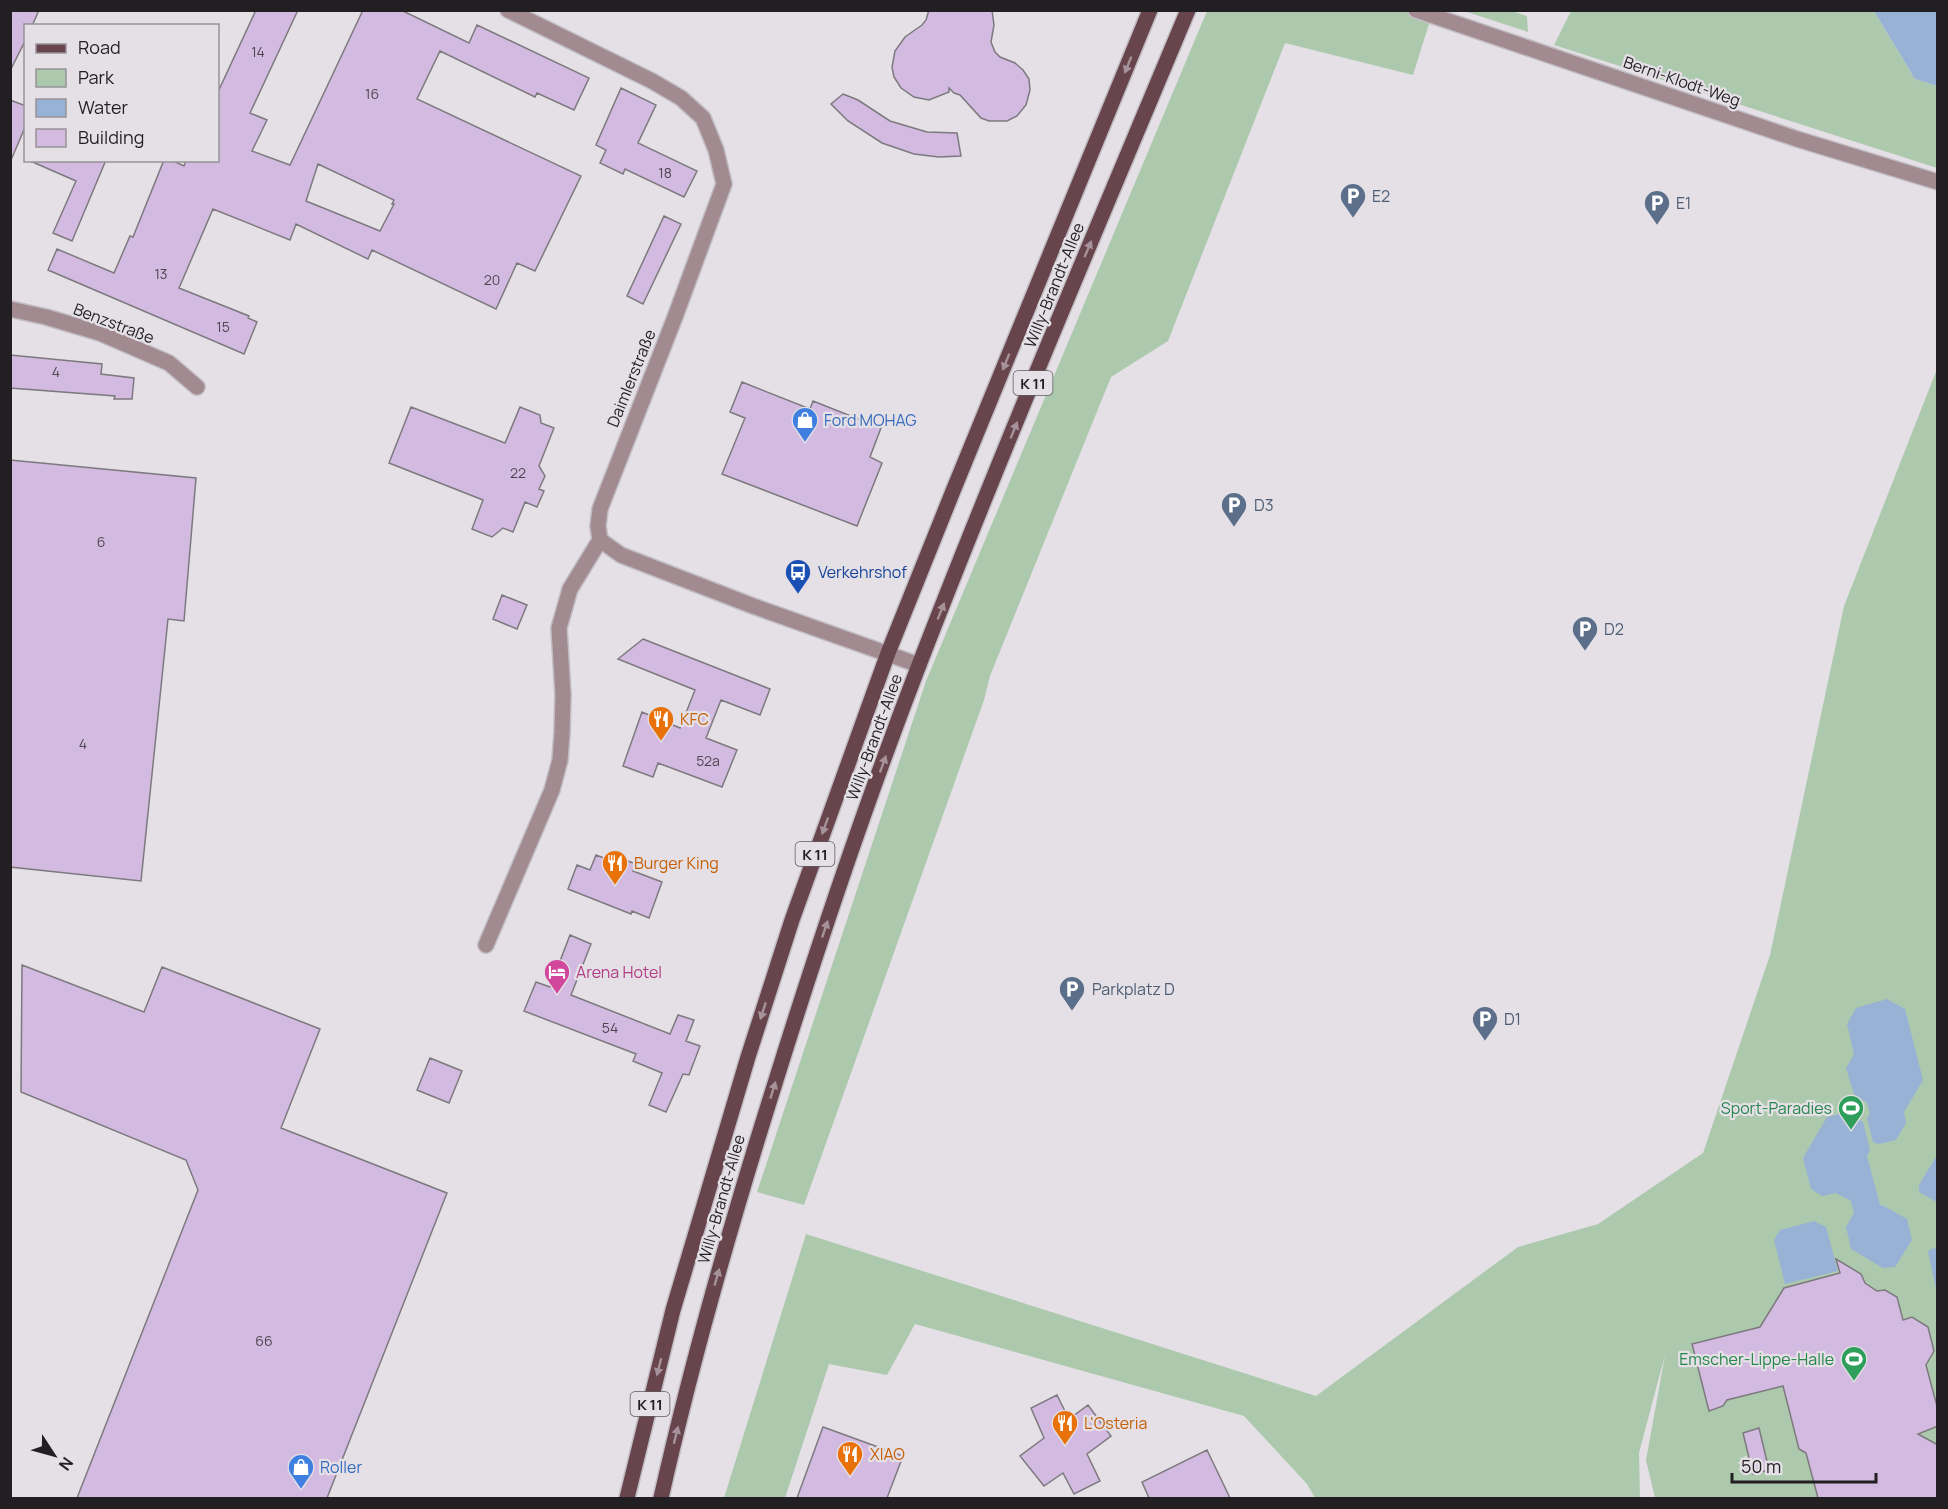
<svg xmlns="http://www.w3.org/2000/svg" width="1948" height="1509" viewBox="0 0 1948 1509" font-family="Manrope,sans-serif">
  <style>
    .green { fill: #adc9ad }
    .water { fill: #98b2d6 }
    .building { fill: #d3bae0; stroke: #7d7a7f; stroke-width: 1.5; fill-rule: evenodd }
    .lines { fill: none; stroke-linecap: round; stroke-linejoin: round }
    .minor-casing { stroke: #c1bdc3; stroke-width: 18 }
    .primary-casing { stroke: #c1bdc3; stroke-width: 18 }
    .minor { stroke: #a18b90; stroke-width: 15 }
    .primary { stroke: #68444d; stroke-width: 15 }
    .oneway { fill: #a6929a }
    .labels { text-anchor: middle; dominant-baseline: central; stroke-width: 4.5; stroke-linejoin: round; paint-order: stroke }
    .number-label { font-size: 14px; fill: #4e4651 }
    .shield { fill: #e4e0e6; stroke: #5c595c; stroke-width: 1.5 }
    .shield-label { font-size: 15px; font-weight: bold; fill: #211f21 }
    .street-label { font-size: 16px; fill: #211f21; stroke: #e4e0e6 }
    .service-label { font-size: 16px; fill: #4e5e75; stroke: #e4e0e6; text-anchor: start }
    .shop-label { font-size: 16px; fill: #366cbe; stroke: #e4e0e6; text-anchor: start }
    .transit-label { font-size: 16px; fill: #164399; stroke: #e4e0e6; text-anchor: start }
    .food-label { font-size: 16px; fill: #c56008; stroke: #e4e0e6; text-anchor: start }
    .hotel-label { font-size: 16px; fill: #b23c85; stroke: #e4e0e6; text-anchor: start }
    .leisure-label { font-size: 16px; fill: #27864d; stroke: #e4e0e6; text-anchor: end }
  </style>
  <rect width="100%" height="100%" fill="#e4e0e6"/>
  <path class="green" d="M1207,11h226l-20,64 -128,-32 -117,298 -57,36 -121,299 -6,24 -180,505 -47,-13 169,-511z
    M1464,11h48l15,5 1,16z
    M1571,11h303l41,68 22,7v82l-383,-123z
    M1937,369v1129h-282l-9,-38 19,-105 -26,98 1,45h-325l-8,-14 -63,-68 -329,-92 -28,51 -58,-11 -44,134h-61l82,-264 510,162 202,-149 80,-23 105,-71 67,-198 74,-349z"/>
  <path class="water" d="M1874,11h63v75l-22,-7z
    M1887,999l18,10 18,71 -19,32 2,11 -10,17 -17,4 -6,-2 -6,-24 3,-5 -3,-10 -13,-9 -8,-26 8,-14 -7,-30 9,-16z
    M1848,1112l15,10 7,28 -3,6 13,49 4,1 23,13 5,21 -17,27 -12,1 -32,-19 -5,-22 8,-14 -3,-12 -15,-8 -14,3 -11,-7 -8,-31 24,-41z
    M1937,1155v47l-18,-10v-7z
    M1814,1221l12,6 12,44 -53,13 -11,-44 6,-10z
    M1937,1248h1l-1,45 -9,-41 3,-3z"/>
  <path class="building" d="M10,10h29l-7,16h-6v13l-16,32z
    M256,10h42l-48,103 17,7 -15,31 38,14 73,-155h38l68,33 8,-18 112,53 -15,32 -37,-17 -2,4 -95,-46 -23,48 164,77 -46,95 -18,-8 -21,46 -124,-59 -4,9 -72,-35 -6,16 -77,-31 -34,79 70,28 -1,2 9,4 -13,32 -196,-84 9,-21 57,24 16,-37 3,1 31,-77h7l13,6 2,-6h32v-68zM318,164l76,36 -2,4h2l-14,27 -74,-30z
    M929,10h63l2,15 -3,17 4,10 5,5 15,6 8,7 6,9 1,11 -4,15 -9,11 -10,5h-18l-8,-3 -21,-23 -6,-2 -5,-5v4l-20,8 -15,-3 -13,-9 -7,-11 -2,-10 3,-16 10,-14 17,-12 4,-5z
    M621,88l35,17 -18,38 59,28 -13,26 -59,-28 -2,5 -23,-11 6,-13 -10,-5z
    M843,94l15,6 32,21 37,11 30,1 4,23 -22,1 -25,-3 -32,-11 -34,-22 -17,-17z
    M10,100l16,6v19l-15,35z
    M28,160h78l-34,81 -19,-8 23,-52z
    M664,216l17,8 -38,80 -16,-8z
    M10,355l92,9 -1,10 33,4 -2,21h-18l1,-3 -105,-8z
    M742,382l68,27 3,-8 68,27 -11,29 12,6 -25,63 -135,-52 23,-56 -15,-6z
    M411,407l94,36 15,-36 20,8 1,8 13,5 -15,38 6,10 -6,13 5,2 -7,16 -12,-5 -12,30 -10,-4 -11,9 -20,-8 11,-29 -94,-37z
    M10,460l186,18 -12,143 -16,-2 -27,262 -131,-14z
    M502,595l25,10 -10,24 -24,-10z
    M643,639l127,50 -10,26 -39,-15 -15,38 31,12 -15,37 -64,-24 -5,14 -30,-11 19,-54 38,16 15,-38 -77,-31z
    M596,855l21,8 2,-5 17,6 -3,7 29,11 -13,36 -17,-7 -1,3 -63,-25 9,-24 13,5z
    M570,935l21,9 -20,51 99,39 8,-19 16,5 -8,21 14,5 -11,29 -6,-1 -17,38 -17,-7 13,-32 -29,-12 3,-7 -112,-43 12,-29 14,5z
    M22,965l122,47 18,-45 158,62 -39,99 166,65 -120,305h-250l121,-308 -12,-30 -165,-68z
    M430,1058l32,13 -13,32 -32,-13z
    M1836,1259l25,15 4,9 12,8 8,-1 12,7 6,23 9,-3 16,10 6,24 -8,14 12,45v16l-20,8 20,11v53h-120l-12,-45 -7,-4 -16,-63 -56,14 -4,6 -14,5 -17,-67 68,-17 24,-39 56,-15z
    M1057,1395l12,24 19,-14 23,31 -24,18 13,27 -26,13 -11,-21 -19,13 -24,-30 24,-18 -13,-30z
    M823,1427l80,29 -16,42h-90z
    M1759,1428l10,42 -16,4 -10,-41z
    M1207,1450l23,48h-81l-7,-16z"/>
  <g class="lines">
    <g class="minor-casing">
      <path id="minor" d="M508,10l144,71 29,17 22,20 13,32 8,34 -49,133 -75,192 -2,17 2,14 21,15 132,51 166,59
        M1416,10l381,129 141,43
        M10,309l36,8 54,16 69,30 28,24
        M486,945l66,-155 8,-30 2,-27 1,-38 -4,-67 11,-39 30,-49"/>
    </g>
    <g class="primary-casing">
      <path id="primary" d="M627,1498l46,-188 75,-253 44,-137 96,-267 65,-162 197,-481
        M661,1498c32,-142 72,-282 116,-421 43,-138 90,-277 142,-412 85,-220 178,-437 269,-655"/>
    </g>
    <use href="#minor" class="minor"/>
    <use href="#primary" class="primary"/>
  </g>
  <defs><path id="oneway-solid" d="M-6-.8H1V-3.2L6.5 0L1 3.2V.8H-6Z" transform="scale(1.5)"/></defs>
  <g class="oneway">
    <use href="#oneway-solid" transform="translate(1128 65) rotate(112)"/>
    <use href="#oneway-solid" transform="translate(1088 249) rotate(-67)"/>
    <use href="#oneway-solid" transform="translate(1006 362) rotate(112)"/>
    <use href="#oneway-solid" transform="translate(1014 430) rotate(-68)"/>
    <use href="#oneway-solid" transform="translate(941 611) rotate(-68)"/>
    <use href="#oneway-solid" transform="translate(883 764) rotate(-70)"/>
    <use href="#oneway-solid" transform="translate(825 826) rotate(110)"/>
    <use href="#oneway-solid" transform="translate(825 929) rotate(-71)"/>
    <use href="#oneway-solid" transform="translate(763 1011) rotate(108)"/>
    <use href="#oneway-solid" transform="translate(773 1090) rotate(-73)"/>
    <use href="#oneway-solid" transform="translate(717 1277) rotate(-74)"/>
    <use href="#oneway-solid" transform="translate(659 1367) rotate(104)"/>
    <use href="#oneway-solid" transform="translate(676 1435) rotate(-76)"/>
  </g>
  <defs>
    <g id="parking-pin" transform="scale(1.35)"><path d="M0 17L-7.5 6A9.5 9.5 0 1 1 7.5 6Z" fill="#5c6f8a" stroke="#e4e0e6"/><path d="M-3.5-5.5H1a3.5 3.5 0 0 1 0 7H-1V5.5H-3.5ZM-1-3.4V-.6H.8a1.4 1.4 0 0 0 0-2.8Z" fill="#fff"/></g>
    <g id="shop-pin" transform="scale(1.35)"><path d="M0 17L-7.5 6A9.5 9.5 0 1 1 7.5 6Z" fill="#3f7fe0" stroke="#e4e0e6"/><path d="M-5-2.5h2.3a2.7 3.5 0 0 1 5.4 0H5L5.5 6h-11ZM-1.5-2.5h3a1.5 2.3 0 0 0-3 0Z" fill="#fff"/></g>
    <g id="bus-pin" transform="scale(1.35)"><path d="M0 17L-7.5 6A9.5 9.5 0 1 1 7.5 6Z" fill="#1a4fb4" stroke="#e4e0e6"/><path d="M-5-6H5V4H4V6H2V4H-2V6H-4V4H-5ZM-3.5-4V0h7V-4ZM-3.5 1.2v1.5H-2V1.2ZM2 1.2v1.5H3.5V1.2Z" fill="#fff"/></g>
    <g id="restaurant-pin" transform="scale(1.35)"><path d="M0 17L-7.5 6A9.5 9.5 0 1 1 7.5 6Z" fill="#e8710a" stroke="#e4e0e6"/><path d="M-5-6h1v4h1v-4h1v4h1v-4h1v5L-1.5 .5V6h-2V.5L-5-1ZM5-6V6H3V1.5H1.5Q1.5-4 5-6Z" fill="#fff"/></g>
    <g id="hotel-pin" transform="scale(1.35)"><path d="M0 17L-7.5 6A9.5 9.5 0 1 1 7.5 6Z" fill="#d1479c" stroke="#e4e0e6"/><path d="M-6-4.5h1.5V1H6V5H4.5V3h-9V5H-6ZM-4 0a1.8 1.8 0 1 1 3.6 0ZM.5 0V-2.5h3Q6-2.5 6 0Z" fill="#fff"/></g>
    <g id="stadium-pin" transform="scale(1.35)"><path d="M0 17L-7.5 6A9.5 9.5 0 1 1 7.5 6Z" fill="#2e9e5b" stroke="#e4e0e6"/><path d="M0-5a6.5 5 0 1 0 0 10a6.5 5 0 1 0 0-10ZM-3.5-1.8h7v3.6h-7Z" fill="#fff"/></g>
  </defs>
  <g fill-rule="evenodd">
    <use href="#parking-pin" x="1353" y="196"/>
    <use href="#parking-pin" x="1657" y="203"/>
    <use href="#shop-pin" x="805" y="420"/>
    <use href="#parking-pin" x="1234" y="505"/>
    <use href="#bus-pin" x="798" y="572"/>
    <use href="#parking-pin" x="1585" y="629"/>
    <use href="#restaurant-pin" x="661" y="719"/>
    <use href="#restaurant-pin" x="615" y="863"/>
    <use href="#hotel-pin" x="557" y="972"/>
    <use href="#parking-pin" x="1072" y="989"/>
    <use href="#parking-pin" x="1485" y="1019"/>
    <use href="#stadium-pin" x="1851" y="1108"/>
    <use href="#stadium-pin" x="1854" y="1359"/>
    <use href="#restaurant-pin" x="1065" y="1423"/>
    <use href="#restaurant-pin" x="850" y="1454"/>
    <use href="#shop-pin" x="301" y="1467"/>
  </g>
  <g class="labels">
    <g class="number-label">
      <text x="258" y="51">14</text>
      <text x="372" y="93">16</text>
      <text x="665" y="172">18</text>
      <text x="161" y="273">13</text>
      <text x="492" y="279">20</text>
      <text x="223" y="326">15</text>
      <text x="56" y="371">4</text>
      <text x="518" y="472">22</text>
      <text x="101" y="541">6</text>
      <text x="83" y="743">4</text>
      <text x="708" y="760">52a</text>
      <text x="610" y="1027">54</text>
      <text x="264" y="1340">66</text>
    </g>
    <g class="shield">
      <rect x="1013.5" y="371" width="39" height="24" rx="4.5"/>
      <rect x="795.5" y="842" width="39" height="24" rx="4.5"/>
      <rect x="630.5" y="1392" width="39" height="24" rx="4.5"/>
    </g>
    <g class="shield-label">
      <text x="1033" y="383">K 11</text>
      <text x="815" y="854">K 11</text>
      <text x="650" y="1404">K 11</text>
    </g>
    <g class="street-label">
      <text transform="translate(1682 81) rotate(19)">Berni-Klodt-Weg</text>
      <text transform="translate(1054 285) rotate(-68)">Willy-Brandt-Allee</text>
      <text transform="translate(114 323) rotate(21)">Benzstraße</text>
      <text transform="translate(631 378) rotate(-68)">Daimlerstraße</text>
      <text transform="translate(874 737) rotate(-70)">Willy-Brandt-Allee</text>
      <text transform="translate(721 1199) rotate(-74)">Willy-Brandt-Allee</text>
    </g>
    <g class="service-label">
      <text x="1372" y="196">E2</text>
      <text x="1676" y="203">E1</text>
      <text x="1254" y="505">D3</text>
      <text x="1604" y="629">D2</text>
      <text x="1092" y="989">Parkplatz D</text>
      <text x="1504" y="1019">D1</text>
    </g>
    <g class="shop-label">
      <text x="824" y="420">Ford MOHAG</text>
      <text x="320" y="1467">Roller</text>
    </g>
    <g class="transit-label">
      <text x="818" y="572">Verkehrshof</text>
    </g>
    <g class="food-label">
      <text x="680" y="719">KFC</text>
      <text x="634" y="863">Burger King</text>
      <text x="1084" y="1423">L'Osteria</text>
      <text x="870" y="1454">XIAO</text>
    </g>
    <g class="hotel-label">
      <text x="576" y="972">Arena Hotel</text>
    </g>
    <g class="leisure-label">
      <text x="1832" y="1108">Sport-Paradies</text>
      <text x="1834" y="1359">Emscher-Lippe-Halle</text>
    </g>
  </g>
  <rect width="1948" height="1509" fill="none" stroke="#211f21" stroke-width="24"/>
  <rect x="24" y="24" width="195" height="138" fill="#e4e0e6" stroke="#969397" stroke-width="1.5"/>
  <rect x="36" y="44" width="30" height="9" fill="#68444d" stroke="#969397" stroke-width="1.5"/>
  <text x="78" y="54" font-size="18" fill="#211f21">Road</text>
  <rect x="36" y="69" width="30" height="18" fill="#adc9ad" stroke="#969397" stroke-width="1.5"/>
  <text x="78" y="84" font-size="18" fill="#211f21">Park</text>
  <rect x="36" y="99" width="30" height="18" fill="#98b2d6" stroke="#969397" stroke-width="1.5"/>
  <text x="78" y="114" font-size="18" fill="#211f21">Water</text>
  <rect x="36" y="129" width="30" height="18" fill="#d3bae0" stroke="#969397" stroke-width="1.5"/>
  <text x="78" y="144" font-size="18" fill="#211f21">Building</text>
  <g transform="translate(54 1455) rotate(126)" stroke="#e4e0e6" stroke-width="4.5" paint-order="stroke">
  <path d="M0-4.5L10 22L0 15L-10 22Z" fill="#211f21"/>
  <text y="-9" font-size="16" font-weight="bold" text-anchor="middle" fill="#211f21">N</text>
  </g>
  <path d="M1732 1473v9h144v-9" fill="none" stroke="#211f21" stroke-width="3"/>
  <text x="1741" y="1473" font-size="18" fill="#211f21" stroke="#e4e0e6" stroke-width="4.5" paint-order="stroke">50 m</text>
</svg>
